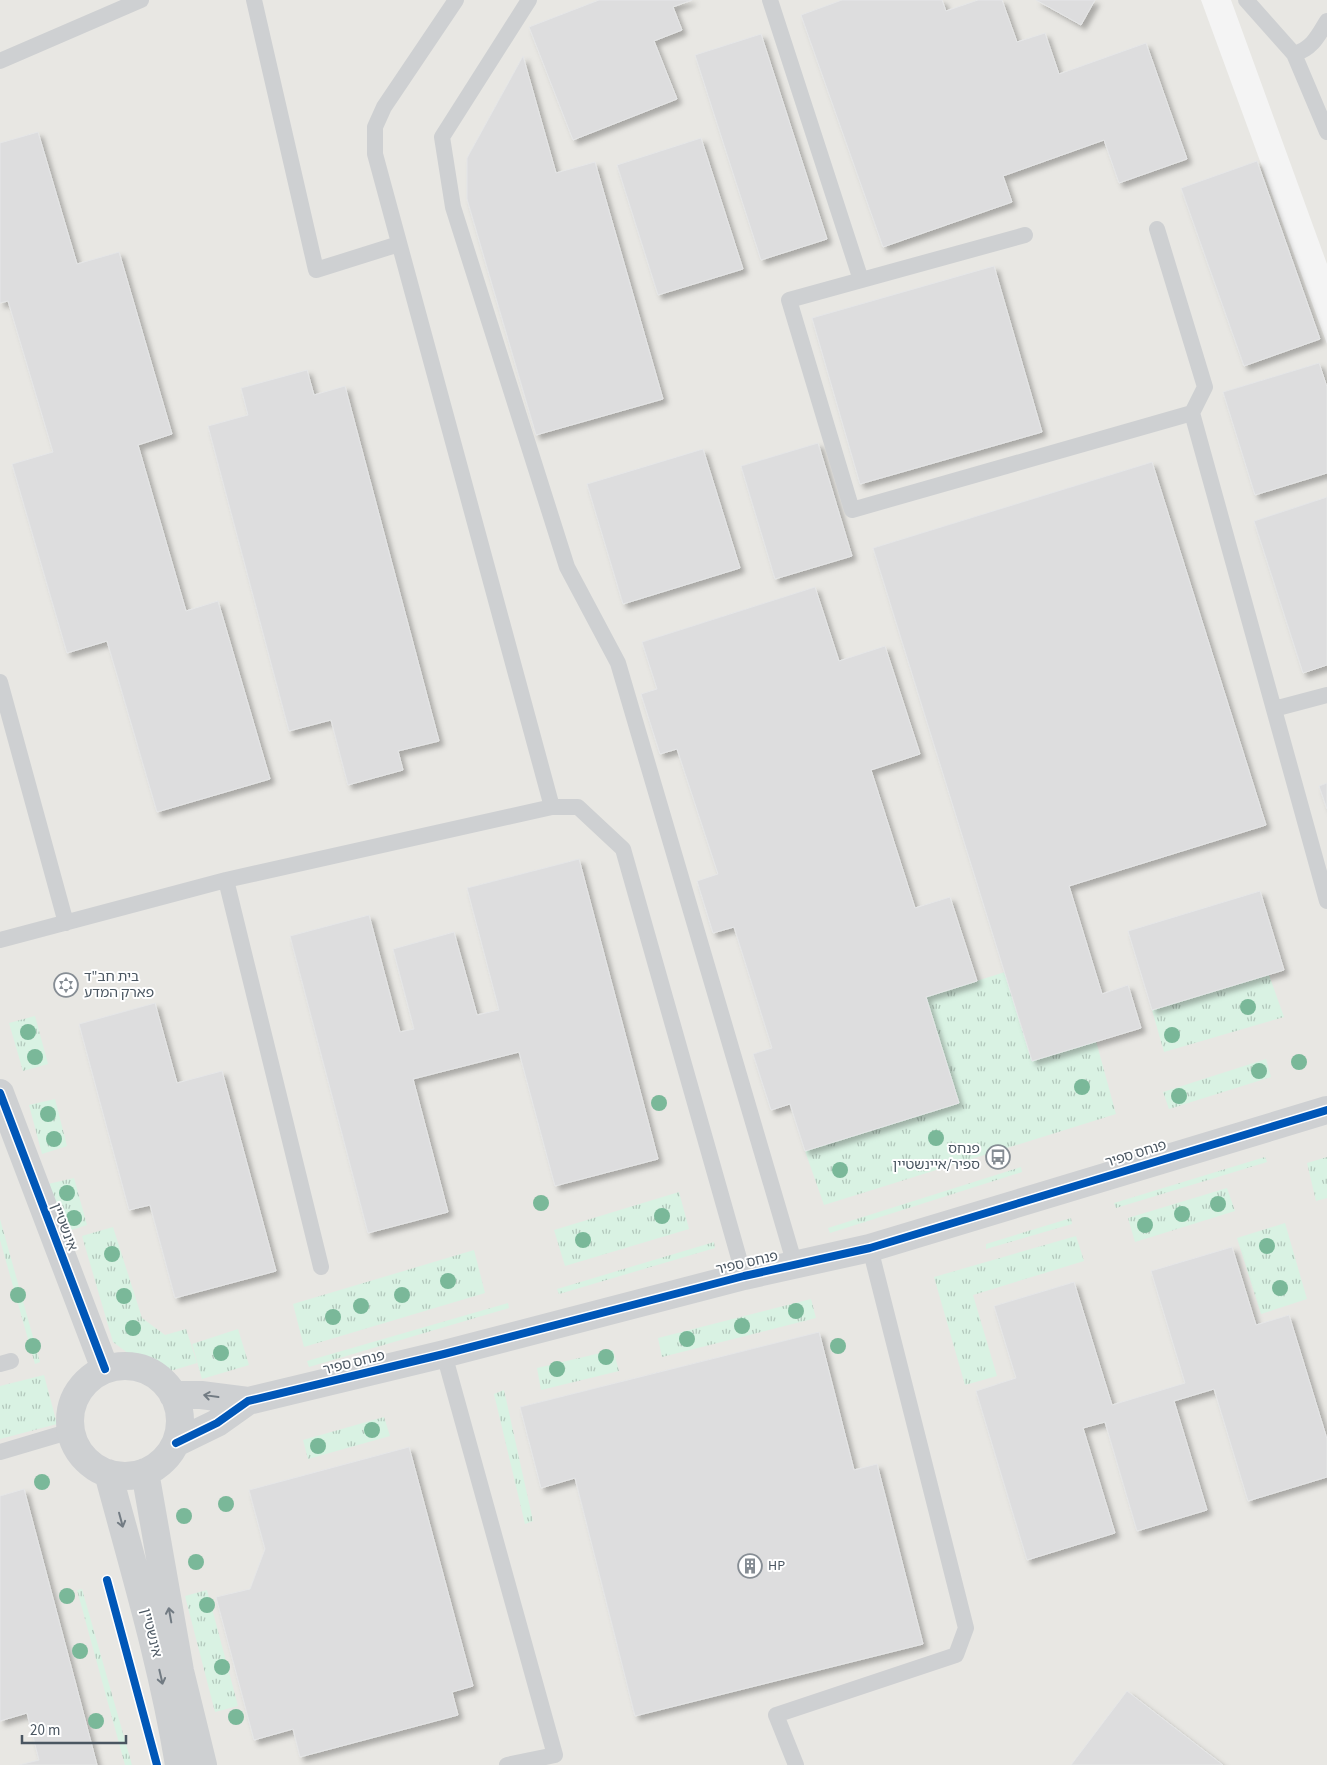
<svg xmlns="http://www.w3.org/2000/svg" width="1327" height="1765" viewBox="0 0 1327 1765" font-family="'Source Sans 3','Noto Sans Hebrew',sans-serif">
  <style>
    .commercial { fill: #e8e7e3 }
    .grass { fill: url(#grass-tufts) }
    .building { fill: #ddddde; stroke: #e5e6e7; filter: url(#shadow) }
    .lines { fill: none; stroke-linecap: round; stroke-linejoin: round }
    .service { stroke: #ced0d2; stroke-width: 16 }
    .tertiary { stroke: #ced0d2; stroke-width: 28 }
    .cycleway-casing { stroke: #fff; stroke-width: 11 }
    .cycleway { stroke: #0057b8; stroke-width: 8 }
    .tree { fill: #7ab899 }
    .oneway { stroke: #727b83 }
    .labels { text-anchor: middle; dominant-baseline: central; stroke-width: 4; stroke-linejoin: round; paint-order: stroke }
    .poi-label { font-size: 14px; fill: #4a5661; stroke: #fff; text-anchor: start }
    .street-label { font-size: 14px; fill: #4a5661; stroke: #fff }
  </style>
  <defs>
    <pattern id="grass-tufts" width="24" height="20" patternUnits="userSpaceOnUse" patternTransform="scale(1.25)"><rect width="24" height="20" fill="#d9f2e3"/><path d="M3 7l-1-3M5 7V3M7 7l1-3M15 17l-1-3M17 17v-4M19 17l1-3" fill="none" stroke="#b2c7bb"/></pattern>
    <filter id="shadow"><feDropShadow dx="4.5" dy="4.5" stdDeviation="2.5" flood-color="#0004"/></filter>
  </defs>
  <rect width="100%" height="100%" fill="#f4f4f4"/>
  <path class="commercial" d="M0,0h1201l126,344v1421h-1327z
    M1231,0h96v264z"/>
  <path class="grass" d="M1005,972l91,69 20,73 -292,91 -19,-54 154,-48 -33,-106z
    M1269,975l15,42 -120,35 -12,-42z
    M35,1016l13,48 -25,7 -14,-48z
    M1266,1059l5,18 -102,32 -6,-17z
    M55,1099l12,47 -25,8 -13,-49z
    M1265,1157l2,5 -151,46 -2,-5z
    M1327,1157v41l-11,3 -9,-38z
    M1021,1167l1,5 -192,61 -2,-5z
    M74,1178l13,47 -25,8 -14,-49z
    M1227,1188l8,23 -100,31 -7,-24z
    M679,1192l10,37 -124,37 -11,-36z
    M1071,1218l1,6 -86,25v-5z
    M0,1219l40,143 -5,2 -35,-124z
    M1285,1223l22,76 -46,15 -24,-76z
    M113,1227l29,91 23,17 21,-6 11,34 -40,12 -44,-33 -31,-106z
    M1076,1236l8,25 -111,34 24,81 -32,9 -31,-108z
    M714,1242l1,6 -156,46 -2,-5z
    M474,1250l11,43 -181,54 -11,-43z
    M811,1299l5,19 -154,39 -4,-19z
    M508,1303l1,5 -200,59 -2,-6z
    M238,1329l11,36 -47,14 -10,-35z
    M613,1350l6,21 -78,19 -4,-22z
    M44,1375l13,49 -57,15v-53z
    M504,1390l29,131 -8,3 -31,-130z
    M384,1417l6,19 -82,23 -5,-19z
    M82,1589l50,176h-7l-48,-175z
    M207,1590l31,116 -23,6 -30,-116z"/>
  <path class="building" d="M599,0h93l-19,7 9,23 -28,11 23,58 -104,41 -44,-113z
    M842,0h100l4,11 32,-11h24l15,42 28,-9 14,41 87,-31 41,116 -68,24 -15,-43 -101,36 9,26 -129,45 -82,-232z
    M1036,0h59l-14,25z
    M761,34l66,205 -66,21 -66,-205z
    M523,56l33,117 39,-11 68,237 -127,36 -69,-236v-41z
    M38,132l39,132 42,-12 53,182 -34,11 48,166 32,-10 52,178 -113,33 -50,-171 -40,12 -55,-189 41,-12 -45,-151 -8,2v-160z
    M701,138l42,131 -85,26 -41,-130z
    M1257,161l63,178 -76,27 -63,-178z
    M994,266l48,166 -182,52 -48,-166z
    M1319,363l8,24v86l-72,22 -32,-103z
    M307,370l7,25 31,-9 94,355 -41,10 5,19 -55,15 -17,-65 -42,11 -81,-305 40,-11 -7,-27z
    M818,443l34,113 -77,23 -34,-113z
    M703,449l37,119 -117,36 -36,-120z
    M1152,462l114,363 -197,61 33,108 26,-9 13,43 -109,33 -159,-513z
    M1327,497v168l-24,8 -49,-152z
    M815,587l24,74 46,-15 35,108 -49,16 44,138 35,-11 27,84 -51,16 33,106 -154,48 -15,-47 -19,6 -18,-56 19,-6 -38,-121 -21,6 -16,-52 21,-7 -41,-125 -17,5 -19,-60 16,-5 -15,-47z
    M1327,783v26l-8,-23z
    M579,859l79,300 -103,27 -36,-134 -106,27 35,133 -80,21 -78,-297 79,-21 31,117 14,-3 -21,-80 61,-17 23,83 22,-5 -32,-122z
    M1260,891l24,79 -132,40 -24,-79z
    M155,1003l22,80 45,-12 54,200 -101,27 -25,-93 -21,5 -50,-186z
    M1232,1247l24,78 33,-10 38,124v38l-79,24 -34,-112 -40,12 33,109 -70,21 -32,-109 -22,6 32,105 -88,27 -51,-169 40,-13 -22,-72 80,-24 38,123 73,-22 -34,-112z
    M819,1332l35,138 23,-6 46,180 -288,72 -60,-238 -34,10 -21,-81z
    M409,1447l64,239 -21,6 6,23 -158,42 -7,-28 -39,11 -38,-143 34,-8 15,-40 -16,-59z
    M24,1489l52,196 21,80h-78l20,-5 -12,-47 -27,8v-225z
    M1127,1691l96,74h-152z"/>
  <g class="lines">
    <path class="service" d="M254,0l62,270 83,-26
      M456,0l-72,107 -9,20v27l177,653h26l45,42 121,427
      M529,0l-87,137 11,70 114,360 51,96 177,602
      M770,0l91,280
      M1246,0l48,54 33,78
      M1294,54c18,-5 24,-18 33,-33
      M0,61l141,-61
      M1157,229l48,158 -13,26
      M1025,235l-236,65 63,210 340,-97 135,488
      M0,682l66,241
      M1274,709l53,-14
      M226,880l95,387
      M0,940l226,-60 326,-73
      M444,1354l111,401 -48,10
      M0,1364l11,-3
      M0,1452l71,-21
      M796,1765l-20,-50 180,-60 10,-27 -96,-380"/>
    <path class="tertiary" d="M0,1093l105,276
      M70 1421a55 55 0 1 1 110 0a55 55 0 1 1-110 0Z
      M173,1395h28l47,6
      M176,1443l41,-20 31,-22 196,-47 300,-78 126,-28 457,-138
      M145,1472l35,199 23,94
      M108,1473c26,97 55,193 71,292"/>
    <g class="cycleway-casing">
      <path id="cycleway" d="M0,1093l105,276
        M176,1443l41,-20 31,-22 196,-47 300,-78 126,-28 457,-138
        M107,1580l50,185"/>
    </g>
    <use href="#cycleway" class="cycleway"/>
  </g>
  <g class="tree">
    <circle cx="1248" cy="1007" r="8"/>
    <circle cx="28" cy="1032" r="8"/>
    <circle cx="1172" cy="1035" r="8"/>
    <circle cx="35" cy="1057" r="8"/>
    <circle cx="1299" cy="1062" r="8"/>
    <circle cx="1259" cy="1071" r="8"/>
    <circle cx="1082" cy="1087" r="8"/>
    <circle cx="1179" cy="1096" r="8"/>
    <circle cx="659" cy="1103" r="8"/>
    <circle cx="48" cy="1114" r="8"/>
    <circle cx="936" cy="1138" r="8"/>
    <circle cx="54" cy="1139" r="8"/>
    <circle cx="840" cy="1170" r="8"/>
    <circle cx="67" cy="1193" r="8"/>
    <circle cx="541" cy="1203" r="8"/>
    <circle cx="1218" cy="1204" r="8"/>
    <circle cx="1182" cy="1214" r="8"/>
    <circle cx="662" cy="1216" r="8"/>
    <circle cx="74" cy="1218" r="8"/>
    <circle cx="1145" cy="1225" r="8"/>
    <circle cx="583" cy="1240" r="8"/>
    <circle cx="1267" cy="1246" r="8"/>
    <circle cx="112" cy="1254" r="8"/>
    <circle cx="448" cy="1281" r="8"/>
    <circle cx="1280" cy="1288" r="8"/>
    <circle cx="18" cy="1295" r="8"/>
    <circle cx="402" cy="1295" r="8"/>
    <circle cx="124" cy="1296" r="8"/>
    <circle cx="361" cy="1306" r="8"/>
    <circle cx="796" cy="1311" r="8"/>
    <circle cx="333" cy="1317" r="8"/>
    <circle cx="742" cy="1326" r="8"/>
    <circle cx="133" cy="1328" r="8"/>
    <circle cx="687" cy="1339" r="8"/>
    <circle cx="33" cy="1346" r="8"/>
    <circle cx="838" cy="1346" r="8"/>
    <circle cx="221" cy="1353" r="8"/>
    <circle cx="606" cy="1357" r="8"/>
    <circle cx="557" cy="1369" r="8"/>
    <circle cx="372" cy="1430" r="8"/>
    <circle cx="318" cy="1446" r="8"/>
    <circle cx="42" cy="1482" r="8"/>
    <circle cx="226" cy="1504" r="8"/>
    <circle cx="184" cy="1516" r="8"/>
    <circle cx="196" cy="1562" r="8"/>
    <circle cx="67" cy="1596" r="8"/>
    <circle cx="207" cy="1605" r="8"/>
    <circle cx="80" cy="1651" r="8"/>
    <circle cx="222" cy="1667" r="8"/>
    <circle cx="236" cy="1717" r="8"/>
    <circle cx="96" cy="1721" r="8"/>
  </g>
  <defs><path id="oneway-shaft" d="M-6 0H5M1.5-3L5.5 0L1.5 3" fill="none" stroke-width="1.6" stroke-linecap="round" stroke-linejoin="round" transform="scale(1.25)"/></defs>
  <g class="oneway">
    <use href="#oneway-shaft" transform="translate(211 1396) rotate(-172)"/>
    <use href="#oneway-shaft" transform="translate(121 1520) rotate(75)"/>
    <use href="#oneway-shaft" transform="translate(170 1615) rotate(-100)"/>
    <use href="#oneway-shaft" transform="translate(161 1677) rotate(77)"/>
  </g>
  <defs>
    <g id="synagogue-ring" transform="scale(1.25)"><circle r="9.5" fill="#fff" stroke="#868d94" stroke-width="1.5"/><path d="M0-6.5L5.6 3.2H-5.6ZM0 6.5L5.6-3.2H-5.6Z" fill="#868d94"/></g>
    <g id="bus-ring" transform="scale(1.25)"><circle r="9.5" fill="#fff" stroke="#868d94" stroke-width="1.5"/><path d="M-5-6H5V4H4V6H2V4H-2V6H-4V4H-5ZM-3.5-4V0h7V-4ZM-3.5 1.2v1.5H-2V1.2ZM2 1.2v1.5H3.5V1.2Z" fill="#868d94"/></g>
    <g id="building-ring" transform="scale(1.25)"><circle r="9.5" fill="#fff" stroke="#868d94" stroke-width="1.5"/><path d="M-4-6H4V6H1V3H-1V6H-4ZM-2.5-4.3h1.7v1.8h-1.7ZM.8-4.3h1.7v1.8H.8ZM-2.5-1h1.7V.8h-1.7ZM.8-1h1.7V.8H.8Z" fill="#868d94"/></g>
  </defs>
  <g fill-rule="evenodd">
    <use href="#synagogue-ring" x="66" y="985"/>
    <use href="#bus-ring" x="998" y="1157"/>
    <use href="#building-ring" x="750" y="1566"/>
  </g>
  <g class="labels">
    <g class="poi-label">
      <text x="84" y="977">בית חב"ד<tspan x="84" dy="16">פארק המדע</tspan></text>
      <text x="980" y="1149" text-anchor="end">פנחס<tspan x="980" dy="16">ספיר/איינשטיין</tspan></text>
      <text x="768" y="1566">HP</text>
    </g>
    <g class="street-label">
      <text transform="translate(1136 1154) rotate(-17)">פנחס ספיר</text>
      <text transform="translate(64 1227) rotate(69)">אינשטיין</text>
      <text transform="translate(747 1263) rotate(-13)">פנחס ספיר</text>
      <text transform="translate(354 1363) rotate(-14)">פנחס ספיר</text>
      <text transform="translate(151 1633) rotate(76)">אינשטיין</text>
    </g>
  </g>
  <path d="M22 1735v8h104v-8" fill="none" stroke="#4a5661" stroke-width="2.5"/>
  <text x="30" y="1735" font-size="15" fill="#4a5661" stroke="#ffffff" stroke-width="4" paint-order="stroke">20 m</text>
</svg>
